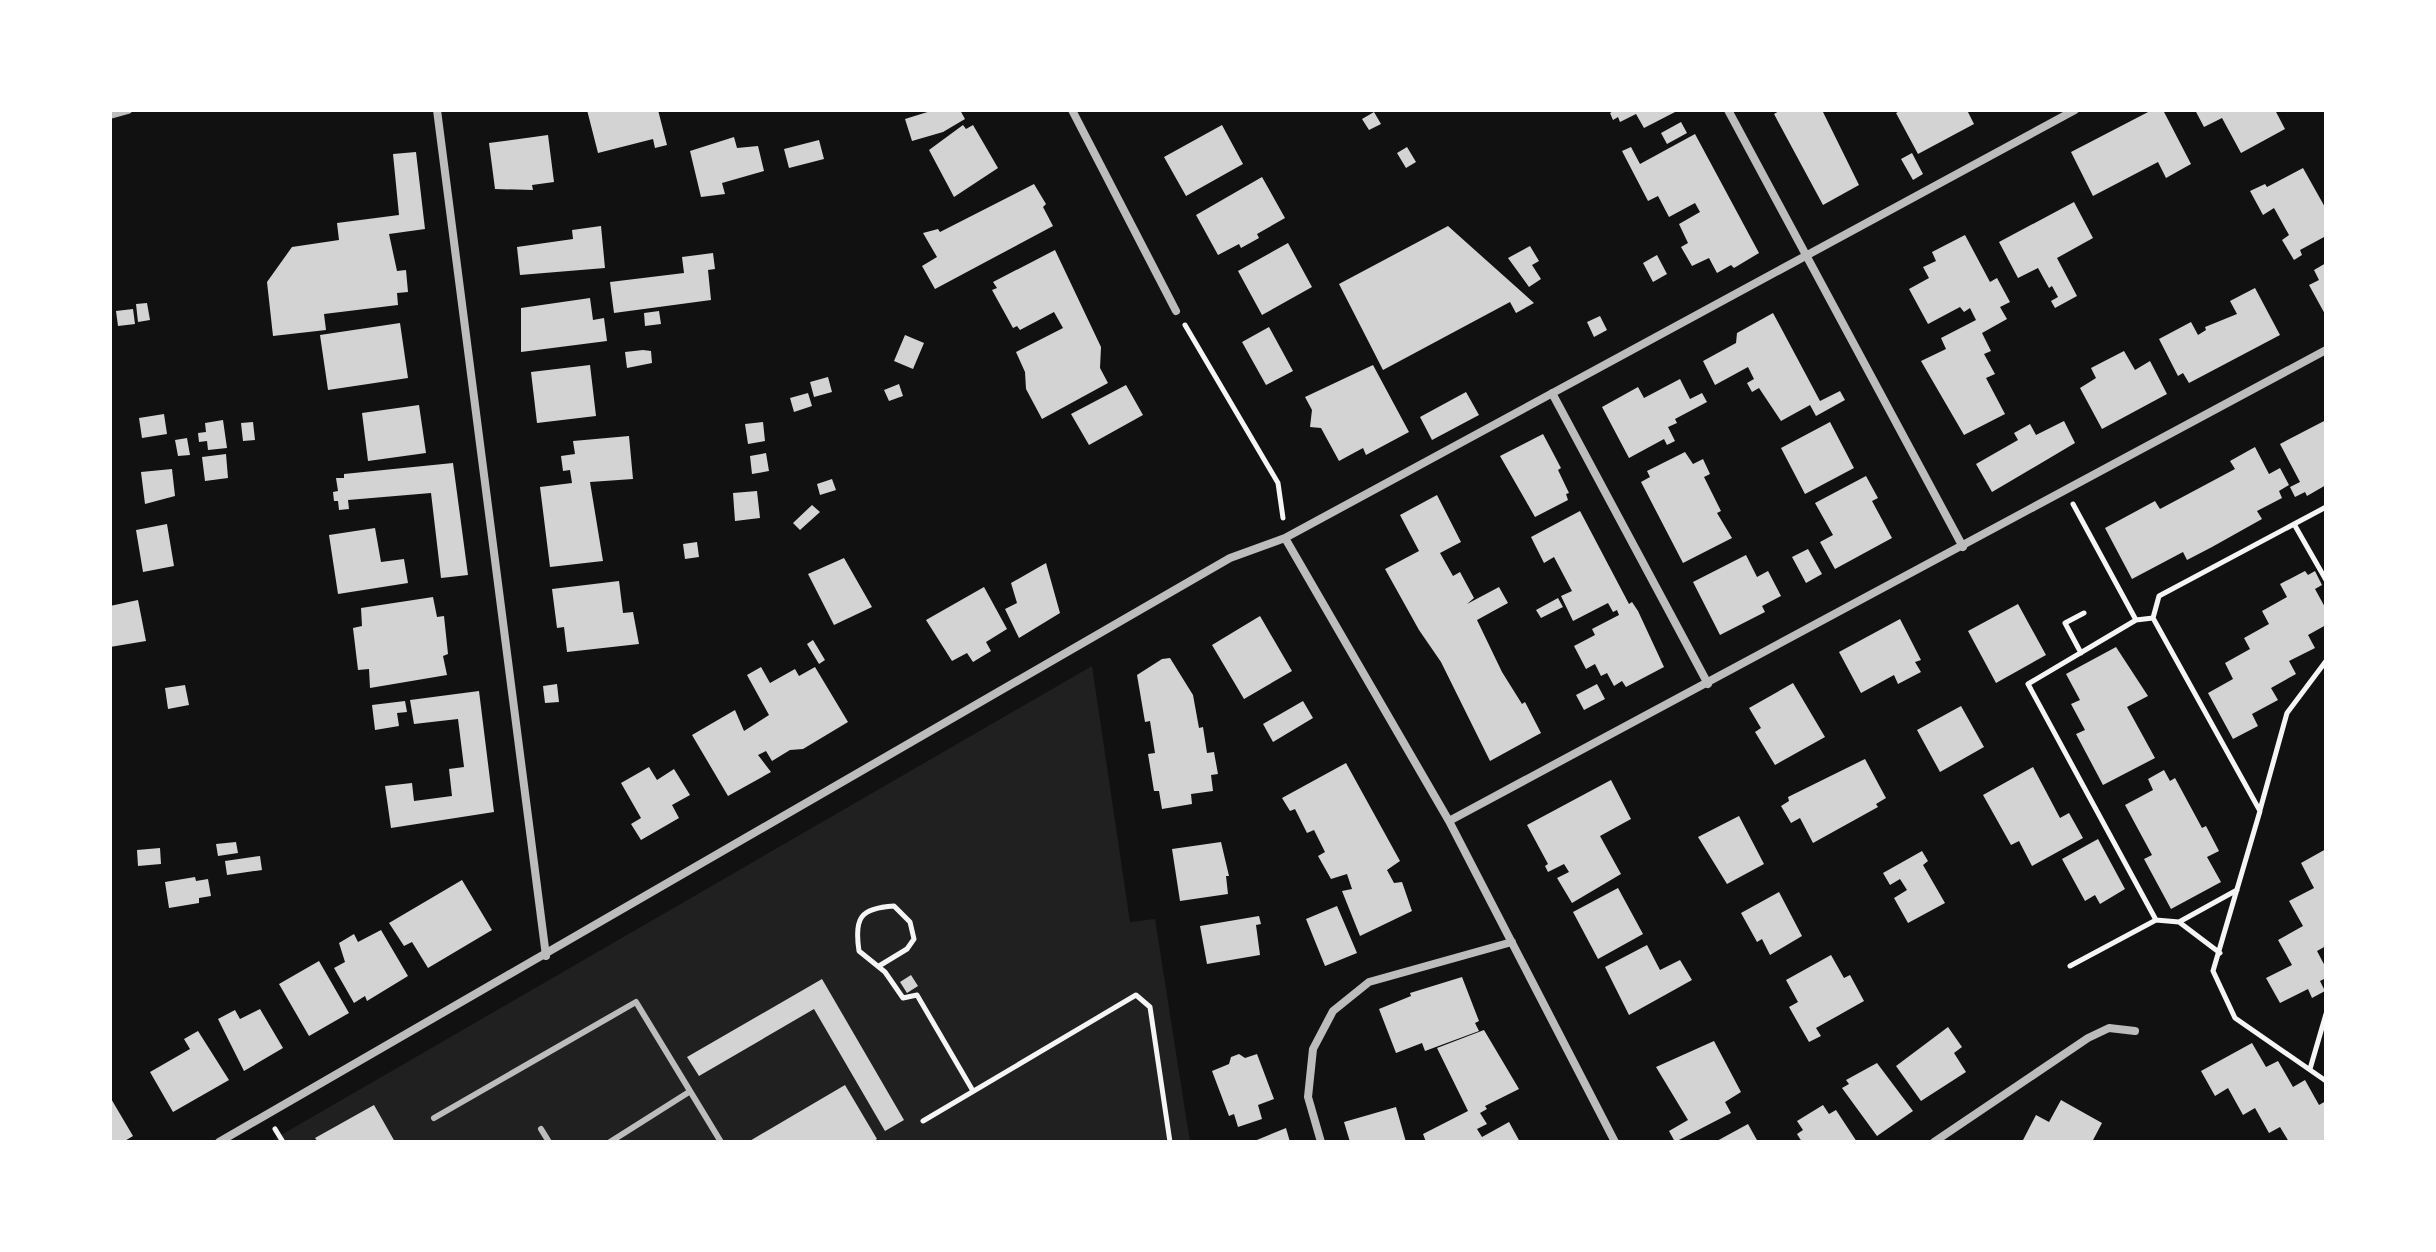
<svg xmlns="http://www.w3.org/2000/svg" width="2436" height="1252" viewBox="0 0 2436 1252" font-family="Jost,sans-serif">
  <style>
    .green { fill: #202020 }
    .building { fill: #d3d3d3 }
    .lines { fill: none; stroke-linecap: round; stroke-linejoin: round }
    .path { stroke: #f5f5f5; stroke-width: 5 }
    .service { stroke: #bcbcbc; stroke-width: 6 }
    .minor { stroke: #bcbcbc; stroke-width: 8 }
  </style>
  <rect width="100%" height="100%" fill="#111"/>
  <path class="green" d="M1092,666l38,256 25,-3 35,223h-921z"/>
  <path class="building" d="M587,110h71l9,35 -12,3 -2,-9 -55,14z
    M934,110h26l5,9 -22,13 -31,9 -7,-22z
    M1615,110h64l-35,18 -8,-14 -16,8 -2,-5 -5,3 -3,-7z
    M1781,110h41l37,75 -36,20 -49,-91z
    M1902,110h65l7,14 -56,30 -22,-41z
    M2152,110h11l28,54 -25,14 -8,-16 -65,34 -22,-44z
    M2195,110h80l10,19 -44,24 -19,-35 -18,9z
    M1374,112l7,12 -12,6 -7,-11z
    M1681,122l6,11 -20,11 -6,-11z
    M963,125l3,4 7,-4 25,43 -44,29 -25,-47z
    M1222,125l21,39 -57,32 -22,-39z
    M1695,134l64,119 -25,15 -3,-3 -14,8 -8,-15 -17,8 -11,-19 7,-4 -9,-19 21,-12 -5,-9 -26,14 -11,-21 -10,5 -26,-50 9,-4 9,17z
    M548,135l6,47 -22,3 1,5 -38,-1 -6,-46z
    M734,137l3,11 21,-2 6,25 -42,12 3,11 -24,3 -11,-46z
    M819,140l5,19 -35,9 -5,-19z
    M1407,147l9,15 -10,6 -9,-15z
    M416,152l9,77 -36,5 8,37 9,-1 2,22 -11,1 1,12 -74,9 2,16 -53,6 -6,-54 25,-35 47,-7 -2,-17 62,-8 -6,-61z
    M1912,153l11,21 -10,6 -12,-21z
    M2303,168l23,41v27l-26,14 2,5 -8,5 -12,-20 7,-5 -15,-27 -11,7 -13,-24 15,-7 2,3z
    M1262,177l23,41 -28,16 2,4 -18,10 -2,-4 -21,11 -22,-40z
    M1034,184l12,20 -3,3 10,19 -118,63 -13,-23 15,-9 -14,-24 15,-4 2,3z
    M2074,202l19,36 -36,20 20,38 -22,12 -4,-7 7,-4 -6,-11 -3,2 -11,-20 -20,10 -19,-36z
    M601,226l4,42 -85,7 -3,-28 56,-8 -1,-9z
    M1448,226l86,77 -18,10 -6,-11 -127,68 -44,-86z
    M1965,235l25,47 7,-4 13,24 -10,5 7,12 -25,14 9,18 -7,3 11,20 -9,4 19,36 -41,21 -43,-74 25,-12 -5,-11 35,-18 -6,-12 -6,4 -4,-5 -32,17 -19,-35 20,-11 -6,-11 13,-6 -4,-9z
    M1288,243l24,44 -50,28 -24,-44z
    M1530,246l9,15 -7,4 9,14 -12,8 -21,-29z
    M1055,250l46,97 -1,21 8,15 -66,36 -16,-30 -1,-17 -9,-20 47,-24 -9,-16 -34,18 -3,-4 -4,2 -21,-38 5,-2 -4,-6z
    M713,253l2,16 -7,1 3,30 -97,13 -4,-31 74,-9 -2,-16z
    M1657,255l10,19 -14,8 -10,-19z
    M2326,263v53l-17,-31 10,-5 -5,-10z
    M2255,288l25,47 -91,48 -6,-10 -5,3 -19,-37 32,-17 7,13 8,-5 -1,-3 32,-13 -7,-13z
    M590,298l3,22 11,-2 3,23 -86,11v-44z
    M147,303l3,17 -12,2 -2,-18z
    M133,309l2,15 -17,2 -2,-15z
    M659,311l2,13 -16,2 -1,-13z
    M1773,313l47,88 20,-10 5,9 -29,16 -6,-11 -29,16 -22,-33 -7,4 -5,-9 7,-4 -6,-12 -33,18 -12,-24 33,-18 1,-10z
    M1600,316l7,14 -13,7 -7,-15z
    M400,323l8,55 -80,12 -8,-55z
    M1269,327l24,44 -27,14 -24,-43z
    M905,335l19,8 -11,26 -19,-8z
    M643,350l8,1 1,12 -25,5 -2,-16z
    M2124,351l11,19 15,-9 17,33 -65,35 -22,-41 16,-10 -5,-10z
    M590,365l6,51 -59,7 -6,-51z
    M1373,365l36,67 -43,23 -3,-7 -24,13 -18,-33 -11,-1 2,-17 -7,-13z
    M828,377l4,15 -18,5 -4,-15z
    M1680,379l10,20 12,-6 5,9 -32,17 2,4 -9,4 7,14 -8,4 -3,-6 -35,19 -27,-51 36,-20 6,11z
    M899,384l4,12 -14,5 -5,-11z
    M1126,385l17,30 -54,30 -18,-31z
    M1466,392l13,23 -47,25 -12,-23z
    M808,393l4,13 -18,6 -4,-14z
    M419,405l7,48 -58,8 -6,-48z
    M164,414l3,20 -25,4 -3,-20z
    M223,420l4,28 -19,2 -1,-9 -8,1 -1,-9 8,-1 -1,-9z
    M2326,420v65l-19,11 -2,-4 -10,5 -5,-10 10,-5 -20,-38z
    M2064,421l11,22 -83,49 -16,-28 42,-24 -4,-7 16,-9 6,11z
    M253,422l2,18 -12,1 -2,-18z
    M763,422l2,19 -17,3 -3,-20z
    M1830,422l24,46 -49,26 -24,-46z
    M1543,434l18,34 -3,2 11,23 -3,1 2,6 -33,17 -35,-61z
    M629,436l4,43 -43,3 13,79 -53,6 -10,-80 32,-4 -2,-13 -7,1 -2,-15 14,-2 -2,-13z
    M187,438l3,17 -12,1 -3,-16z
    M2255,447l14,27 11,-6 9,17 -10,6 3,7 -25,13 5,8 -50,28 -25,13 -4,-8 -51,27 -27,-51 50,-27 5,8 75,-40 -5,-8z
    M1685,452l8,12 10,-5 7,15 -6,3 17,34 -4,2 15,25 -49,25 -42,-81 9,-5 -3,-6z
    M766,453l3,18 -17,3 -2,-18z
    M226,454l2,24 -23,3 -3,-24z
    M453,463l15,112 -27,3 -10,-85 -83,7 1,9 -10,1 -1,-9h-4l-1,-9 5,-1 -2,-13h8v-4z
    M172,469l3,27 -30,8 -4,-32z
    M1866,476l12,22 -6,3 20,37 -57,31 -15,-27 13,-7 -18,-32z
    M832,479l4,11 -16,5 -3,-11z
    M757,491l3,27 -25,3 -2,-28z
    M1437,495l24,47 -21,11 13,23 7,-4 14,26 -7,6 32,-17 9,16 -31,17 25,52 20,32 3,-2 16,31 -51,28 -49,-99 -22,-32 -34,-61 34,-18 -19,-36z
    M812,505l8,7 -20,18 -7,-7z
    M1580,511l49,93 3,-2 6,9 26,56 -38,20 -4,-6 -8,5 -7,-13 -6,3 -6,-12 -9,5 -12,-23 21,-11 -3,-6 27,-14 -2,-5 -4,2 -5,-9 -35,18 -12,-25 11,-5 -18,-34 -10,6 -13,-26z
    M167,524l7,42 -31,6 -7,-42z
    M375,528l6,34 23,-3 4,24 -70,11 -9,-59z
    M697,542l2,15 -14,2 -2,-15z
    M1808,549l14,25 -16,9 -14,-26z
    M1746,555l11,22 11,-6 13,25 -19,10 3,6 -45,23 -27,-53z
    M844,558l28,49 -38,18 -26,-51z
    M1046,563l14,50 -41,25 -14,-29 12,-6 -6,-20z
    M2305,571l3,4 7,-4 7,14 -7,4 11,20v16l-18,10 7,13 -26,13 7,13 -25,14 7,12 -26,14 6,12 -25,13 -25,-46 25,-14 -8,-16 25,-14 -6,-11 25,-14 -7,-13 25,-14 -7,-13z
    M619,581l4,32 10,-1 6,32 -72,8 -3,-25 -7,1 -5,-39z
    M984,587l23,42 -21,13 5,9 -18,11 -6,-9 -15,8 -26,-41z
    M433,597l4,20 7,-1 4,38 -5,2 4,19 -77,13 -1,-19 -11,1 -5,-42 9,-2 -1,-18z
    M1558,598l5,9 -22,11 -5,-8z
    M138,600l8,41 -36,6v-41z
    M2018,604l28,51 -50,28 -28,-52z
    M1260,616l32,55 -48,28 -32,-54z
    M1900,619l21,41 -6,2 6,10 -23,12 -4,-9 -33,18 -22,-41z
    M813,640l12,20 -6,4 -12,-20z
    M2116,647l32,49 -21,11 28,51 -52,27 -27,-51 9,-4 -14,-26 9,-4 -14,-26z
    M1170,658l23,37 6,33 4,-1 4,26 7,-1 4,22 -7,1 2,16 -22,3 1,10 -30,5 -3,-18h-5l-6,-37 7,-1 -5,-32 -5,1 -8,-47 25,-16z
    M761,667l9,16 25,-14 4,7 16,-9 33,55 -45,27 -13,1 -18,11 -6,-10 -8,4 13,17 -43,24 -36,-61 43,-25 9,21 25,-16 -22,-40z
    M1793,683l32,54 -50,28 -20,-33 6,-4 -12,-20z
    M557,684l2,18 -14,1 -2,-17z
    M1597,684l8,15 -21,11 -8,-15z
    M185,685l4,20 -21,4 -3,-21z
    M479,691l15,121 -103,16 -6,-42 27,-3 2,18 38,-5 -3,-27 15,-2 -6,-48 -44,5 -4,-24z
    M405,701l2,11 -10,1 2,13 -24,4 -3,-25z
    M1303,701l10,17 -40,24 -10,-18z
    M1961,706l23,41 -44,25 -23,-42z
    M1865,759l21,39 -10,6 2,3 -65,36 -13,-25 -9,5 -10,-17 8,-5 -1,-4z
    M1346,763l54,98 -13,9 7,13 8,-1 10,29 -52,25 -18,-45 10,-2 -5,-15 -16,5 -13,-23 7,-4 -11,-22 -7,3 -12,-24 -5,2 -8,-13z
    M649,767l8,13 17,-11 16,26 -18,10 7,13 -38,22 -10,-16 10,-6 -20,-35z
    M2033,767l27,51 9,-5 14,25 -51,28 -13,-25 -8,4 -28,-50z
    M2164,770l6,11 5,-3 27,50 4,-2 13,25 -12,6 14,25 -50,27 -27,-50 8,-4 -27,-50 28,-15 -5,-11z
    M1611,780l20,39 -31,17 21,38 -49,29 -15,-25 12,-6 -5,-8 -16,8 -3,-6 3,-2 -21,-39z
    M1739,816l25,48 -37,20 -29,-47z
    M2098,839l27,50 -25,15 -5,-9 -10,6 -23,-42z
    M236,842l2,11 -20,3 -2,-12z
    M1221,842l8,34h-3l2,18 -48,7 -8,-52z
    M160,848l1,16 -23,2 -1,-16z
    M2326,849v97l-9,5 9,17v10l-6,3 5,10 -13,7 -4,-9 -28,14 -14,-25 26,-13 -14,-25 25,-14 -14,-25 25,-13 -13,-25z
    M1922,851l6,10 -5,4 22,38 -37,20 -14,-25 13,-8 -7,-11 -10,6 -7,-12z
    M260,856l2,14 -35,5 -2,-14z
    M195,877l1,4 12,-2 3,17 -12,2v5l-30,5 -4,-26z
    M462,880l30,50 -64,38 -16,-26 -8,4 -15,-23z
    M1618,888l25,46 -45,25 -25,-47z
    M1779,892l23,44 -32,19 -8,-16 -5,3 -16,-29z
    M1337,906l20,47 -32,13 -19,-47z
    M1259,916l2,8 -5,1 4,30 -53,9 -7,-38z
    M381,930l27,46 -41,25 -2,-5 -11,7 -20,-35 11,-6 -6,-19 15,-9 4,8z
    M1647,945l13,25 20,-10 12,20 -63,35 -24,-48z
    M1831,955l13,23 6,-3 14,26 -48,27 5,8 -12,6 -20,-35 9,-5 -12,-22z
    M319,961l30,52 -40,23 -30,-52z
    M911,975l7,11 -11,7 -7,-11z
    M1462,977l17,44 -4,2 4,8 -54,20 -3,-8 -26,10 -17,-44 32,-13 -1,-3z
    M822,979l82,141 -19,11 -71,-122 -115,67 -12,-19z
    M260,1009l23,39 -39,23 -26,-52 17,-9 5,9z
    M1948,1027l14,20 -8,6 12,19 -45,29 -25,-35z
    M1484,1030l35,59 -34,17 2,3 -7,4 7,11 -10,5 5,8 27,-15 11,20h-94l-3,-8 45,-23 -31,-63z
    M198,1031l31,49 -56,32 -23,-40 40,-23 -6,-10z
    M1714,1041l27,51 -16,10 6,11 -56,29 -6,-11 19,-11 -32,-53z
    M2252,1043l14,24 12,-6 15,26 12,-7 14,25 7,-4v41h-37l-9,-15 -11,6 -14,-25 -12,7 -15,-27 -13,8 -14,-25z
    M1239,1054l6,4 12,-4 17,45 -16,6 4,14 -24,8 -4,-13 -5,2 -17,-45 17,-7 2,-7z
    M1877,1063l36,48 -36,25 -35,-48 7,-4 -3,-4z
    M845,1085l32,54 -5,3h-124z
    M110,1097l23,39 -10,6h-13z
    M2061,1100l41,23 -10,19h-70l14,-27 13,7z
    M374,1105l21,37h-77l-3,-4z
    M1823,1105l6,9 7,-4 21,32h-55l-5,-8 6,-4 -6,-9z
    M1396,1107l10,35h-56l-6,-20z
    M1748,1124l10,18h-43z
    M1286,1128l4,14h-38z"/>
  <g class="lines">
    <path class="path" d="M1185,325l93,158 5,35
      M2073,504l63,116 17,-2 107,193 -47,160 22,47 91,63
      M2294,524l32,56
      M2153,618l6,-22 167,-89
      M2136,620l-108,64 128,236
      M2081,653l-16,-30 19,-10
      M2260,810l27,-97 39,-52
      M2179,922l58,-32
      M879,966l28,-17 7,-10 -4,-17 -16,-16c-34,2 -40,12 -35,45l26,21 18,26 14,-3 56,96
      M2070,966l86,-46 23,2 41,31
      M2310,1069l16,-55
      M923,1121l213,-126 14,12 20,135
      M275,1129l8,13"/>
    <path class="service" d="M434,1118l202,-116 85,140
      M541,1129l8,13
      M610,1142l79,-50"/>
    <path class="minor" d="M437,110l109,846
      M1072,110l104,201
      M1728,110l235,437
      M110,115l18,-5
      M1552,393l156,291
      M1285,538l164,283 166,321
      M1449,821l877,-471
      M219,1142l1011,-584 55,-20 790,-428
      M1321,1142l-13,-45 5,-48 20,-38 36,-29 143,-40
      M1934,1142l154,-104 21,-10 26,3"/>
  </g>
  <rect width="2436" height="1252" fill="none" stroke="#ffffff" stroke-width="224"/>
</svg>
